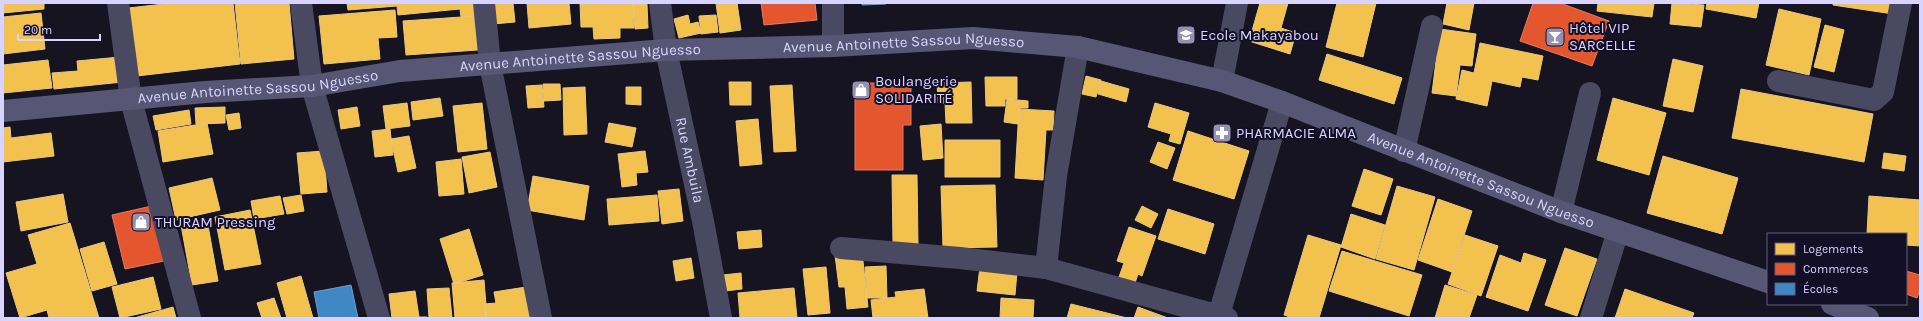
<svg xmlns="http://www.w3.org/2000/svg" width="1923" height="321" viewBox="0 0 1923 321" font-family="Karla,sans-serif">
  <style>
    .homes { fill: #f2c14e; stroke: #eac783 }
    .shops { fill: #e4572e; stroke: #e17c6d }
    .schools { fill: #3f88c5; stroke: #6d9fd6 }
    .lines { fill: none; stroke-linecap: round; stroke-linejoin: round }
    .street { stroke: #4a4962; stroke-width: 22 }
    .secondary { stroke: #575674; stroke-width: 22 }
    .labels { text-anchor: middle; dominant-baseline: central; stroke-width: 4; stroke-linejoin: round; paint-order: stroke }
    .poi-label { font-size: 15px; fill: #d9d4ff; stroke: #130f26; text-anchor: start }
    .street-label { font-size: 15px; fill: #d9d4ff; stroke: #130f26 }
  </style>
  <rect width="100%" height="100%" fill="#161421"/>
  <path class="homes" d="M3,3h41v6l-41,4z
    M173,3h60l7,61 -103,12 -9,-68z
    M235,3h54l5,56 -53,5z
    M347,3h135l1,12 -22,2 -1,-8 -62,6 -1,-9 -49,4z
    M491,3h22l2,19 -22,2z
    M527,3h42l2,21 -42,4z
    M580,3h53l1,25h-14v10l-26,1 -1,-12h-12z
    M716,3h21l4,27 -21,3z
    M1260,3h28l-7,25 15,5 -6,21 -41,-13z
    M1337,3h39l-13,54 -37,-10z
    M1447,3h27l-5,27 -26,-6z
    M1598,3h56l-2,14 -55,-6z
    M1672,3l32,2 -3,22 -31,-3z
    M1707,3h52l-3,15 -50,-9z
    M1833,3h61l-1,11 -60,-9z
    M633,4h14l1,24 -13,1z
    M1779,9l42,10 -12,56 -43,-10z
    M395,10l2,27 -19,1 2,21 -56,5 -5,-48z
    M41,13l4,36 -42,5v-37z
    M688,15l2,9 8,-2 3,11 -22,5 -5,-19z
    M716,15l2,17 -17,2 -2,-18z
    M476,16l2,34 -72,5 -3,-34z
    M1825,25l19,5 -10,42 -20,-5z
    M1440,29l36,5 -4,32 -12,-1 -4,31 -24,-3z
    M1480,43l63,13 -5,24 -16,-3 -2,10 -28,-6 -5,25 -31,-7 6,-29 12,3z
    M1327,54l75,24 -8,26 -75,-24z
    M120,57l3,25 -69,7 -2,-16 26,-2 -1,-10z
    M1673,59l30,7 -10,46 -30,-6z
    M48,60l4,28 -49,5v-28z
    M1086,76l15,4 -5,17 -14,-3z
    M985,77h32v22h-12v7h-19z
    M1101,81l28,8 -3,13 -28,-8z
    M729,82h22v23h-21z
    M971,82l1,41h-26l-1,-20h-7l-1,-20z
    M543,84h17l1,16 -17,1z
    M542,85l2,22 -16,1 -2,-22z
    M792,85l4,66 -22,1 -4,-66z
    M585,87l2,47 -23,1 -1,-47z
    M626,87h15v18l-15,-1z
    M1741,89l132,25 -9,48 -132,-24z
    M440,98l3,18 -30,4 -2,-18z
    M1613,98l53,15 -17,62 -52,-15z
    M1007,99l21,2v7h-8l-2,16 -14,-2z
    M407,103l3,23 -24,3 -3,-23z
    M482,103l5,46 -29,3 -5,-46z
    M1155,103l34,10 -9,31 -11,-3 2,-7 -23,-7z
    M225,107v16l-29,1 -1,-16z
    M357,107l3,19 -19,3 -3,-19z
    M1019,109l35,2 -1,19h-7l-3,50 -28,-2z
    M189,110l2,14 -35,6 -3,-14z
    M239,113l2,15 -12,2 -3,-15z
    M758,119l4,45 -22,2 -4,-45z
    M207,123l6,31 -50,8 -5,-31z
    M609,123l27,5 -4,19 -27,-5z
    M941,124l2,34 -20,2 -3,-34z
    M10,127l1,11 40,-5 3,23 -51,6v-34z
    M390,129l3,26 -18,2 -3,-26z
    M1188,131l61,20 -15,48 -61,-19z
    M409,136l7,32 -18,4 -7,-33z
    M945,140h55v37h-55z
    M1158,142l17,6 -8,21 -17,-7z
    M324,151l3,41 -26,2 -4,-41z
    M645,151l3,21 -12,1 1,12 -15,2 -4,-33z
    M490,152l7,35 -28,6 -7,-36z
    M1884,153l22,3 -2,15 -22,-3z
    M1663,156l75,22 -16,56 -75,-21z
    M461,159l3,35 -25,2 -3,-34z
    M1364,169l29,10 -12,36 -29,-9z
    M892,175h25l1,69h-25z
    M533,176l56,10 -5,34 -57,-10z
    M212,178l8,32 -44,10 -7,-32z
    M995,185l2,62 -54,1 -2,-62z
    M1397,186l38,11 -21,73 -38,-11z
    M679,189l4,32 -21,3 -4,-33z
    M63,194l5,28 -47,9 -5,-29z
    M301,195l3,16 -17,3 -4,-16z
    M657,195l2,26 -50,4 -2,-26z
    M280,196l4,18 -30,5 -3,-18z
    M1869,196l51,4v46l-14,-1v-11h-39z
    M1438,199l34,12 -20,61 -34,-12z
    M1142,206l16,8 -7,14 -16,-8z
    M1168,209l46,15 -9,30 -47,-15z
    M250,210l11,54 -36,6 -10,-53z
    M1351,214l34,11 -10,34 -34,-12z
    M207,220l11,61 -26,4 -11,-60z
    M70,223l29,95h-50l-2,-8 -27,8 -14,-45 31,-9 -9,-29z
    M1129,227l27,9 -14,40 -4,-2 -3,9 -16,-6 5,-14 -7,-2z
    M469,229l14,46 -29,9 -14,-45z
    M761,230l1,17 -23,2 -2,-17z
    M1308,235l33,10 -22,73h-26l-9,-3z
    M1465,235l33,11 -17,50 -33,-12z
    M104,242l13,42 -25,7 -12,-42z
    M1565,248l32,11 -20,57 -32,-11z
    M1342,251l80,24 -13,41 -80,-25z
    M862,252l6,55 -21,2 -2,-22h-6l-4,-32z
    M1524,253l22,7 -18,51 -42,-14 14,-42 21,8z
    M691,258l3,20 -18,3 -3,-20z
    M886,266l1,32h-20l-2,-31z
    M826,267l4,46 -22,2 -5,-46z
    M980,267l37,5 -2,23 -38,-4z
    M741,273l1,16 -17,2 -2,-16z
    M301,276l12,42h-26l-10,-35z
    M153,277l8,32 -41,9 -8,-31z
    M484,280l3,38h-32l-3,-35z
    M1445,285l32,10 -8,23h-34z
    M526,287l5,31h-45l-2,-14 12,-1 -2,-11z
    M449,288l3,30h-23l-2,-29z
    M794,288l3,30h-57l-2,-25z
    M924,289l4,29h-55l-2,-18 25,-3 -1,-5z
    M1625,289l69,24 -2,5h-77z
    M415,291l4,26h8v1h-35l-3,-24z
    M274,298l7,20h-19l-5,-15z
    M1001,298l33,2 -1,18h-33z
    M1071,304l56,14h-60z
    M173,307l3,11h-42z
    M1138,307l30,11h-34z"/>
  <path class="shops" d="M761,3h54l2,17 -53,5z
    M1533,3h27l49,18 -17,45 -72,-25z
    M855,83h56v42h-8v45h-48z
    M156,205l13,55 -44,9 -13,-54z
    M1906,271l14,4v15l-3,8 -11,-4z"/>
  <path class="schools" d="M862,3h24v1l-24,1z
    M351,285l7,33h-39l-5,-26z"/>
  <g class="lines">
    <g class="street">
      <path d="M118,3l13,97 59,218"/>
      <path d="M301,3l11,83 67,232"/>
      <path d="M484,3l6,61 51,254"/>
      <path id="s1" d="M660,3l6,47 37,171 18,97"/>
      <path d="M833,46v-43"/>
      <path d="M1222,81l15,-78"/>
      <path d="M1778,81l96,19 9,-8 18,-89"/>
      <path d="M1404,151l28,-125"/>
      <path d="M1561,212l29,-119"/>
      <path d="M841,248l119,10 86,10 181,50"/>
      <path d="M1046,268l10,-92 22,-129"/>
      <path d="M1218,318l64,-216"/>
      <path d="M1591,318l27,-87"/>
    </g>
    <g class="secondary">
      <path id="s2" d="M3,111l202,-19 107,-6 88,-15 266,-21 167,-4 140,-8 105,9 144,34 60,21 279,110 207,70"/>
      <path d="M1832,304l36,14"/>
    </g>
  </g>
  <defs>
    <g id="school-square" transform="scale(1)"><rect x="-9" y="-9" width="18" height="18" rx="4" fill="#9591b1" stroke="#130f26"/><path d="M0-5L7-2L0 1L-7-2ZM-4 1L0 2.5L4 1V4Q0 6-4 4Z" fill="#fff"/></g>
    <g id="bar-square" transform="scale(1)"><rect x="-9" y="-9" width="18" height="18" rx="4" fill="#9591b1" stroke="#130f26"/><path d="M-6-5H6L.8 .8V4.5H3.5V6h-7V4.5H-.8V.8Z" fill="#fff"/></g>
    <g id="shop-square" transform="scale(1)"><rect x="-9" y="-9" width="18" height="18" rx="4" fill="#9591b1" stroke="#130f26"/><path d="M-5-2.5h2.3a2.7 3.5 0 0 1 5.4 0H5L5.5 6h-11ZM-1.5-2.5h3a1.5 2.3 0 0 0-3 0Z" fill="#fff"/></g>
    <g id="pharmacy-square" transform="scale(1)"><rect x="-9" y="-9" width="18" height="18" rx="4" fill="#9591b1" stroke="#130f26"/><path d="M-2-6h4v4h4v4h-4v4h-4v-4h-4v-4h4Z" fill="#fff"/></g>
  </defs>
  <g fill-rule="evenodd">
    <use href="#school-square" x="1186" y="35"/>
    <use href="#bar-square" x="1555" y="37"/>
    <use href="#shop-square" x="861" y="90"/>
    <use href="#pharmacy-square" x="1222" y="133"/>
    <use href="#shop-square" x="141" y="222"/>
  </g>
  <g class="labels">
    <g class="poi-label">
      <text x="1569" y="28">Hôtel VIP<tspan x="1569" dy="17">SARCELLE</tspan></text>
      <text x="1200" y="35">Ecole Makayabou</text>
      <text x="875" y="81">Boulangerie<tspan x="875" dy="17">SOLIDARITÉ</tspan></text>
      <text x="1236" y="133">PHARMACIE ALMA</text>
      <text x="155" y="222">THURAM Pressing</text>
    </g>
    <g class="street-label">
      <text stroke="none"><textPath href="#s2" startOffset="904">Avenue Antoinette Sassou Nguesso</textPath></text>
      <text stroke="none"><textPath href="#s2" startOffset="580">Avenue Antoinette Sassou Nguesso</textPath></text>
      <text stroke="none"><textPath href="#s2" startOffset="256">Avenue Antoinette Sassou Nguesso</textPath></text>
      <text stroke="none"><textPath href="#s1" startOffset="160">Rue Ambuila</textPath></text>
      <text stroke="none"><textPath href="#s2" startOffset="1504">Avenue Antoinette Sassou Nguesso</textPath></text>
    </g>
  </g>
  <rect width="1923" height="321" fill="none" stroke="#d9d4ff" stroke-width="8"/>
  <rect x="1767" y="233" width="140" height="72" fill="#130f26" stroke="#625e7d"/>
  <rect x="1775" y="243" width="20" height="12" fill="#f2c14e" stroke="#625e7d"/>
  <text x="1803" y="253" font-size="12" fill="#d9d4ff">Logements</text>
  <rect x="1775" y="263" width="20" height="12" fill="#e4572e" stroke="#625e7d"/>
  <text x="1803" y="273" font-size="12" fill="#d9d4ff">Commerces</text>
  <rect x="1775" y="283" width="20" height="12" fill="#3f88c5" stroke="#625e7d"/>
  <text x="1803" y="293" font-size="12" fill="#d9d4ff">Écoles</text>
  <path d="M18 34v6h82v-6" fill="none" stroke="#d9d4ff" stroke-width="2"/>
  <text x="24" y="34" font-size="12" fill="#d9d4ff" stroke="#130f26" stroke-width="3" paint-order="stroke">20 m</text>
</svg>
